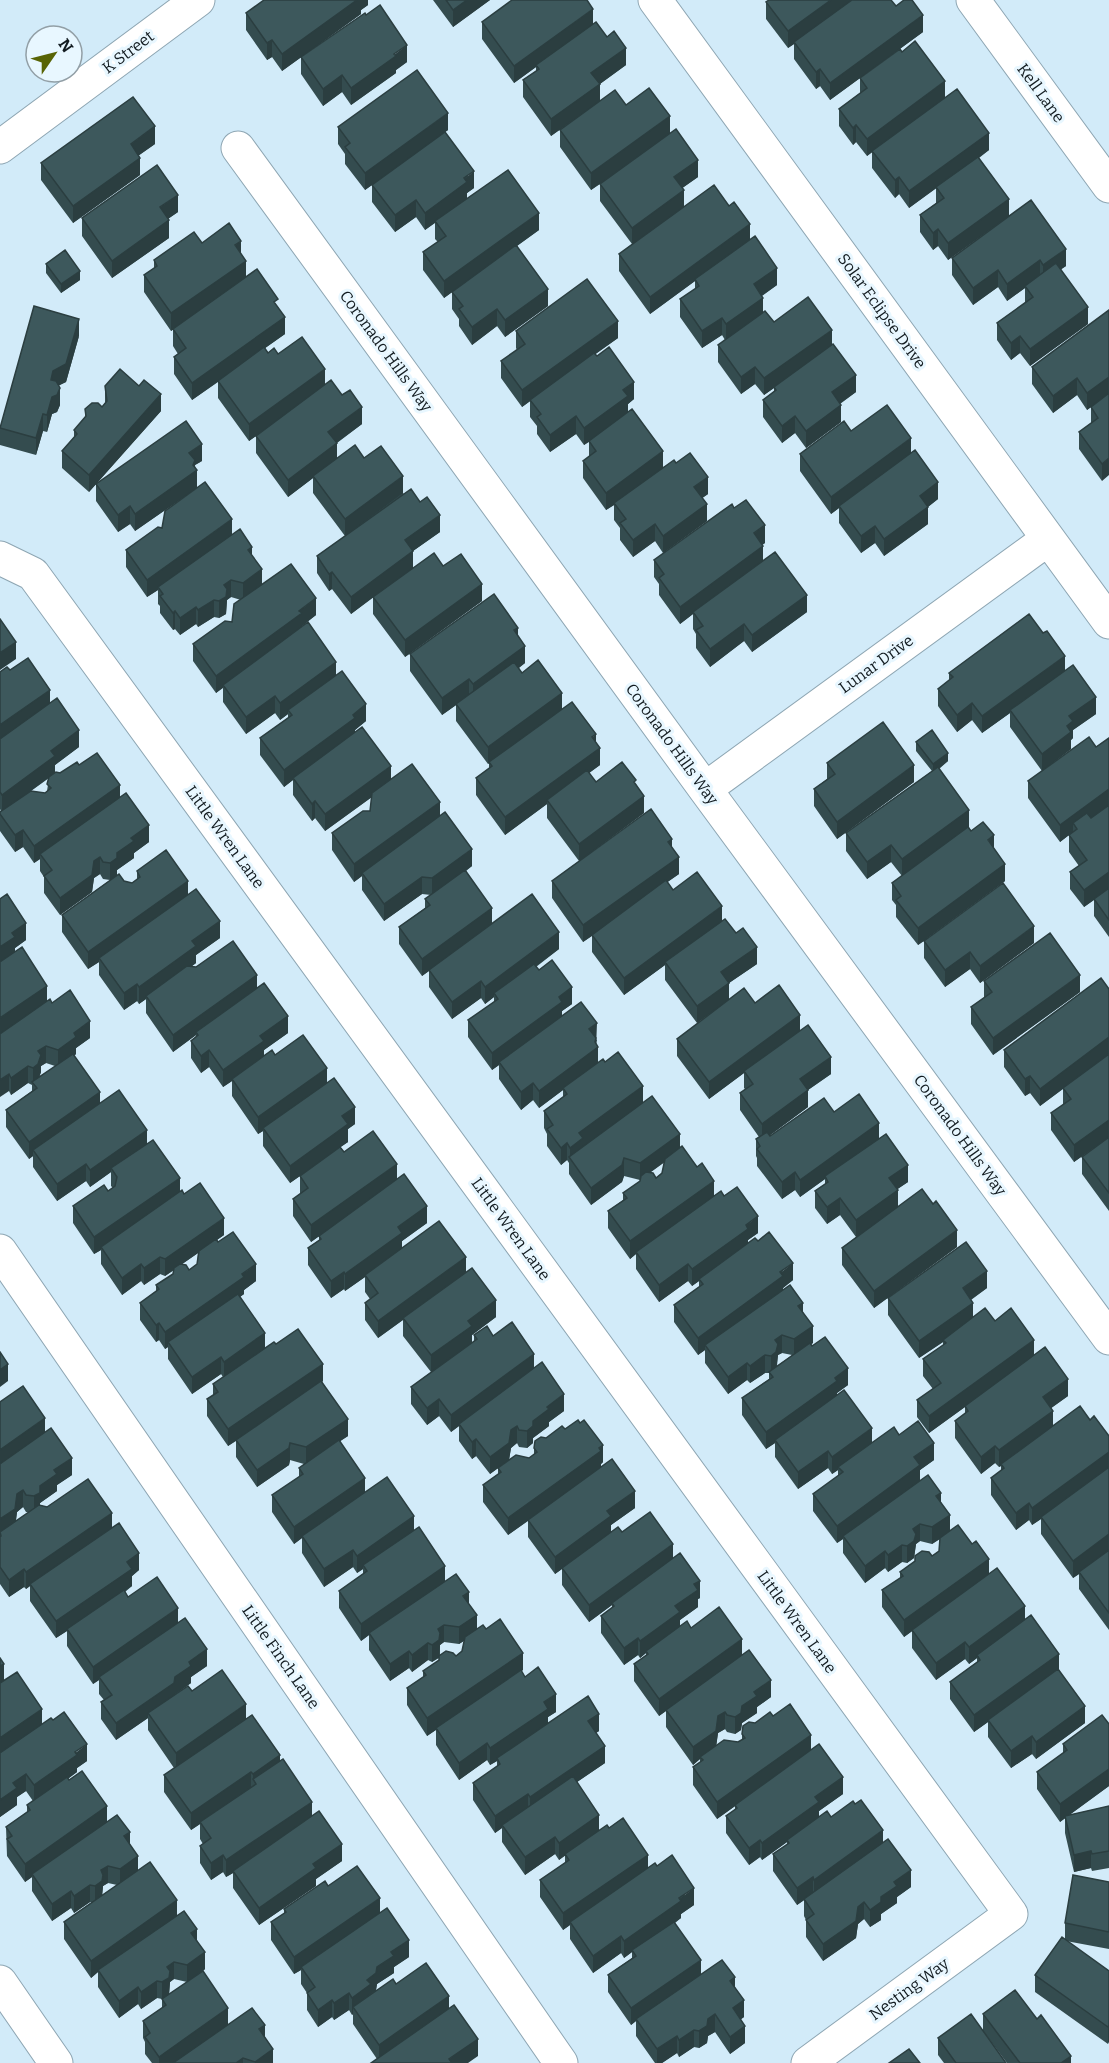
<svg xmlns="http://www.w3.org/2000/svg" width="1109" height="2063" viewBox="0 0 1109 2063" font-family="Bitter,serif">
  <style>
    .lines { fill: none; stroke-linecap: round; stroke-linejoin: round }
    .minor-casing { stroke: #8ea6b3; stroke-width: 35 }
    .minor { stroke: #fff; stroke-width: 33 }
    .wall { fill: #344c4f; fill-rule: evenodd }
    .shaded-wall { fill: #2b3e40 }
    .building { fill: #3d585c; stroke: #2b3e40; stroke-width: 1.5 }
    .labels { text-anchor: middle; dominant-baseline: central; stroke-width: 6; stroke-linejoin: round; paint-order: stroke }
    .street-label { font-size: 16px; fill: #121b20; stroke: #e8f7ff }
  </style>
  <rect width="100%" height="100%" fill="#d2ebf9"/>
  <g class="lines">
    <g class="minor-casing">
      <path id="minor" d="M655,0l454,622
        M973,0l136,186
        M0,147l198,-147
        M238,148l467,641 404,549
        M0,558l33,16 978,1340 -203,149
        M705,789l343,-250
        M0,1251l561,812
        M0,1982l56,81"/>
    </g>
    <use href="#minor" class="minor"/>
  </g>
  <path class="wall" d="M368,0v5l-7,5v4l-79,57 -10,-14 -5,3 -21,-30v-17z
    M433,0h57l-37,27z
    M766,2l130,4 27,26 -93,68 -10,-14 -4,3 -22,-30v-15l-6,4 -22,-29z
    M482,22l111,2 33,41 -26,19v17l26,4 44,28 28,44 -16,11 2,19 66,33 27,45 -15,11 1,17 11,9 58,23 24,47 -16,12 1,18 -35,26 -11,-15 -13,10 -19,-26v-17l11,-8v-4l-10,7 -9,-11 -14,10 -23,-32v-17l7,-5 -3,-5 -20,13 -22,-31v-18l15,-10v-8l-45,33 -31,-43v-17l13,-10 -32,-43v-17l-9,6 -31,-43v-17l24,-18 -33,24 -28,-39v-17l13,-9v-4l-22,16 -32,-44z
    M301,57l106,5 -11,8v3l-45,32 -9,-13 -19,14 -22,-32z
    M860,78l85,20 44,52 -10,8 30,58 -61,44 -10,-14 -5,4 -13,-18v-17l16,-12v-15l-27,20 -10,-14 -4,4 -23,-30v-16l-5,4 -11,-14 -3,3 -14,-19v-17l21,-16z
    M338,127l110,3 -3,2 29,56 -7,5v6l72,31 -22,16 31,60 -43,31 -8,-11 -25,19 -13,-19v-7l-7,-10v-17l-8,6 -21,-28v-18l15,-10 -3,-3v-16l-10,7 -9,-13 -21,15 -23,-30v-17l-7,5 -20,-26v-10l-7,-10z
    M155,144l-16,11 1,20 -67,48 -32,-43v-17z
    M1031,200l35,66 -5,3 27,55 -58,42 -10,-13 -9,7 -14,-20v-17l28,-20v-15l-18,13 -9,-14 -25,18 -21,-30v-17z
    M178,212l-10,7 1,19 -57,40 -30,-42v-18z
    M241,254l5,23 32,30 7,27 -20,14 3,5 10,1 47,30 37,40 -25,19v15h27l39,35 37,39 -27,19v17l30,-2 39,35 -77,56 -32,-43v-17l-22,17 -19,-25 -3,2 -12,-18v-17l28,-20 -32,-43v-15l-25,19 -32,-44v-17l-7,5 -31,-43v-16l-26,18 -18,-26v-17l4,-3 -5,-8v-17l26,-18 -28,20 -27,-39v-17l10,-7v-8z
    M46,264l34,16 -19,13 -15,-20z
    M1109,310l-7,171 -23,-32v-17l12,-9v-16l-4,3 -10,-15 -24,18 -21,-29v-17z
    M516,331l102,7 -23,16 39,45 -6,5v8l35,55 13,-4 32,31 -6,4 5,23 -44,32 -8,-12 -22,16 -13,-17v-12l-6,-8v-15l-8,5 -23,-32v-17l6,-4v-15l-5,3 -8,-11 -26,18 -13,-18v-8l-7,-9v-16l-8,6 -21,-29v-17l16,-11 -1,-2z
    M79,336l-13,46 -8,4 2,19 -3,7 -5,2 -5,18 -4,-1 -7,24 -36,-10v-17z
    M105,386l56,25 -72,81 -27,-24v-17l12,-14v-7l11,-13v-8l17,-2 3,-4z
    M851,431l60,23 27,45 -10,8v17l-44,32 -9,-13 -14,10 -22,-30v-15l-8,6 -31,-43v-17z
    M202,461l-7,4 2,23 -62,43 -5,-7 -12,8 -22,-31v-17z
    M232,534l20,22 10,28 54,31 -14,11v1l34,48 30,46 -11,9v2l36,48 49,36 32,50 -6,5 26,52 67,26 -23,18 36,37 -10,7v5l35,24 -1,4 2,18 45,41 37,45 34,48h10l34,37 -10,7v3l45,37 -10,8v2l20,22 10,31 -2,1 37,41 -11,8v2l35,47 27,-7 35,25 -14,10v11l21,21 9,29 39,43 36,46 34,50 26,53 -49,36 -4,-5 -21,14 -23,-31v-15l-14,10 -24,-33v-17l27,-20v-4l-8,6 -4,-5 -29,21 -24,-32v-17l-8,6 -22,-30v-17l18,-12v-6l32,-16 7,-5 1,-12 -8,5 -12,-3 -4,3 -2,14 -7,5 -5,-1 -14,10 -3,-4 -20,15 -22,-30v-14l-6,4 -24,-32v-17l25,-18v-6l-6,4 -4,-6 -30,21 -23,-32v-14l-9,6 -24,-34v-17l27,-19v-6h-4l-15,10 -3,-3 -19,14 -23,-31v-13l-7,5 -24,-33v-17l25,-18v-6l-7,5 -4,-5 -29,21 -23,-33v-15l-6,5 -22,-31v-17l15,-11v-7l17,-12v-1l-16,-4 -2,6 -31,23 -22,-31v-11l-2,-3 -6,5 -14,-19v-12l-3,-6v-17l19,-14v-7l-24,18 -6,-8 -12,10 -22,-31v-14l-7,5 -24,-33v-17l26,-18v-5l-9,7 -4,-6 -29,21 -23,-32v-16l-7,5 -23,-32v-17l26,-19v-9l6,-4 -9,-1 -38,27 -22,-31v-14l-8,6 -22,-32v-17l38,-22 2,-14 -47,34 -10,-13 -3,3 -19,-26v-15l-9,7 -24,-32v-17l28,-20v-4l-8,6 -5,-7 -29,21 -23,-32v-15l-7,6 -23,-32v-17l39,-22 9,-22 -10,-3 -4,3 -1,14 -7,4 -5,-1 -16,10 -2,-3 -16,11 -5,-6 -2,1 -13,-17v-7l-2,-2v-14l-11,7 -21,-30v-17zM664,1162l-2,11 -6,5 -7,-5zM782,1353l10,2 -15,11 1,-11z
    M765,543l-3,2 1,16 44,51 -55,40 -8,-11 -34,26 -14,-19v-14l-3,-5v-15l-13,10 -21,-29v-11l-5,-7v-17z
    M518,636l7,27 -6,5 3,5 40,36 34,33 4,23 -11,8 7,9 40,2 8,29 -52,39 80,-5 7,27 -12,8 6,8 49,31 35,43 -28,19v17l26,3 45,27 31,44 -23,16v17l-39,29h1l64,-24 45,27 29,43 -11,7 1,18 59,40 -83,61 -32,-43v-17l14,-11 -16,-22 -13,9 -12,-16v-17l10,-7v-5l-25,18 -5,-7 -13,9 -25,-33v-8l-1,-2v-17l3,-2 -19,-27v-17l5,-4 -1,-1v-15l-35,26 -32,-43v-17l46,-35 -26,19 -32,-43v-15l-41,30 -32,-43v-16l-9,6 -31,-44v-17l27,-20 -32,-43v-14l-42,31 -29,-40v-17l13,-10v-5l-1,1 -32,-43v-16l-14,10 -32,-44v-17z
    M10,670l40,33 29,44 -24,18v7l5,1 19,-8 41,32 29,45 -15,11v5l-17,12v5l7,6 8,2 5,-4v-8l51,24 32,43 -24,17v8l-5,4 66,21 31,45 -24,17v6l11,-1 52,28 28,41 -7,5v13l-8,5 4,5 53,28 30,43 -25,18v6l64,25 30,45 -24,18v8l2,-2v-6l19,1 41,32 30,43 -15,11v4l-16,12v5l-6,5 -8,-1 -2,-4 -6,5 -2,12 -19,14 -14,-18 -4,3 -13,-18v-15l-8,6 -12,-16 -12,9 -16,-21v-17l20,-15 -28,-36v-16l-25,18 -13,-18v-17l5,-4 -5,-7v-15l-20,14 -1,-2 -13,9 -23,-33v-17l11,-8v-4l-8,6 -18,-26v-17l7,-5v-18l-10,7 -27,-37v-15l-5,3 -26,-38v-15l-9,6 -14,-20 -8,6 -10,-15v-17l5,-4v-2l-23,17 -27,-39v-14l-7,5 -2,-3 -13,9 -25,-35v-13l-11,7 -26,-37v-17l48,-35 -7,-1 -3,-5 -6,4 -2,14 -32,23 -16,-22v-16l-4,-6v-12l-6,4 -11,-16 -8,5 -15,-21v-19l1,-1 -1,-2v-137zM49,778l-2,13 -2,2 -14,-2z
    M1065,670l31,44 -23,16v8l-2,2v9l-29,22 -32,-44v-14l-28,20 -10,-13 -15,12 -19,-26v-17l11,-9v-7z
    M1109,738v199l-15,-21v-16l-10,7 -14,-18v-17l9,-6 -10,-14v-17l-9,7 -32,-44v-17l68,-34z
    M916,742l32,19 -9,8 30,58 2,4 23,17 11,33 -78,57 107,5 -54,40 -10,-14 -25,18 -21,-29v-17l-6,4 -22,-28v-12l-4,-5v-17l10,-7 -11,-14 -24,17 -21,-28v-18l86,-62 -16,-20z
    M827,763l87,19 -77,57 -23,-33v-17l13,-10z
    M0,899l26,41 -11,8v4l32,49 5,2 38,35 -14,10v6l-2,2 26,48 47,40 33,47 4,3 40,41 -7,5 1,2 38,39 -12,9v4l-4,3 25,51 11,-4 47,37 -1,1 26,54 -8,5 25,52 49,37 31,51 24,23 8,25h9l37,41 -2,1 4,6 31,35 -8,5v6l51,8 -3,2 9,30 -28,19 22,48 10,-2 39,40 9,-2 37,39 -13,9v4l-6,5 26,52 34,12 9,30 -3,2 4,24 -15,11 -15,-22 -7,4 -1,7 -8,5 -5,-1 -15,10 -2,-4 -15,10h-7l-19,-27v-15l-5,4 -23,-33v-17l24,-17v-6l-8,6 -3,-5 -28,20 -23,-34v-14l-7,5 -23,-33v-17l25,-17v-8l-6,5 -4,-6 -30,21 -23,-33v-14l-7,5 -22,-33v-17l24,-16v-6l-7,4 -3,-5 -28,20 -23,-35v-15l-9,6 -20,-31v-17l16,-11v-6l16,-11v-2l-7,4 -4,-2 -16,12 -3,-4 -19,13 -21,-31v-15l-8,6 -22,-33v-17l24,-17v-5l-6,4 -4,-6 -29,20 -22,-34v-15l-8,6 -22,-32v-17l27,-18v-9l5,-4 -14,-4 -1,5 -32,22 -21,-30v-16l-8,5 -21,-30v-17l6,-4v-11l10,-7 -2,-3 -29,20 -24,-35v-12l-3,2 -6,-9 -3,2 -16,-22v-17l16,-12v-6l17,-11 1,-4 -9,6 -5,-2 -16,11 -3,-4 -19,14 -21,-31v-14l-7,4 -21,-31v-17l35,-15 5,-3 -2,-2v-14l-21,15 -4,-6 -29,20 -24,-34v-11l-4,3 -23,-32v-17l26,-19v-6l-4,-2 -17,12 -2,-4zM46,1063l9,3 -16,11 2,-5v-6zM198,1253l-1,11 -8,6 -7,-6zM464,1641l-2,10 -6,5h-16v-11l4,-3 15,2z
    M1101,978l8,159 -35,25 -23,-32v-17l12,-8v-16l-23,17 -10,-13 -5,3 -21,-29v-17z
    M984,981l96,11 -87,63 -22,-31v-17l13,-9z
    M1109,1137v74l-27,-37v-17z
    M987,1288l-16,12 2,17 22,4 39,34 34,41 -17,12 2,18 37,-6 19,16v194l-30,-41v-15l-6,4 -32,-44v-15l-9,6 -3,-5 -13,10 -25,-35v-17l10,-7v-5l-2,1 -4,-4 -14,11 -26,-36v-17l10,-7v-7l-36,26 -12,-16v-17l16,-11 -10,-13v-17l20,-14v-3l-24,16 -31,-43v-17z
    M0,1402l45,30 27,43 -15,10v6l-17,12v2l72,22 27,43 -7,6v10l-7,6 3,5 50,26 29,43 -16,11v6l-16,12 17,-4 54,28 34,42 32,55 30,45 -26,18v7l-57,39 -26,-37v-15l-7,4 -3,-5 -12,8 -11,-17v-17l3,-2 -3,-5v-15l-9,6 -27,-38v-17l10,-7 -26,-38v-12l-32,22 -15,-21v-17l3,-2 -5,-6v-14l-6,4 -26,-38v-15l-11,7 -26,-37v-15l-4,3 -2,-2 -15,10 -9,-13zM23,1507l3,5h3l-13,9 1,-9z
    M534,1448l69,14 -2,2v3l34,41 -24,17v7h11l51,27 27,39 -2,1v8l-18,13v7l11,1 51,27 29,42 -14,10v6l-15,10 -1,7 -6,4 -8,-2 -2,-3 -7,4 -2,13 22,-4 4,-2v-6l13,-11 18,-7 38,34 32,44 -24,17v6h12l52,26 28,44 -14,10v6l-16,11v6l-11,7 -6,-8 -6,5 -2,14 -33,23 -17,-24v-17l-2,-4v-16l-7,5 -24,-34v-17l14,-9v-3l-25,18 -2,-3 -11,8 -23,-32v-17l9,-6v-4l-18,13 -24,-34v-18l7,-5v-3l-7,6 -27,-38v-16l-7,5 -25,-35v-17l12,-9v-2l-6,5 -2,-3 -14,10 -23,-32v-17l11,-8v-3l-23,17 -27,-37v-16l-7,5 -27,-37v-16l-20,14 -25,-33v-17l15,-11v-6l31,-10 5,-4z
    M0,1658l4,22 38,44 45,37 -10,7v4l-9,7 39,42 23,23 8,27 39,45 20,24 8,29 -2,2 25,53 37,13 8,26h-121l-7,-9v-12l-2,-4v-17l19,-13v-9l-5,-1 -16,11 -3,-5 -19,14 -21,-31v-15l-7,6 -27,-39v-17l28,-20h-2l-16,11 -3,-5 -19,13 -20,-30v-14l-7,5 -18,-26 -1,-29 21,-15v-7l6,-4 -7,-10 -9,6v8l-17,12zM108,1883l9,2 -15,10 1,-9zM174,1979l13,3 -18,13 1,-13z
    M1109,1724v62l-40,29 40,-9v62l-17,3 -1,-3 -17,4 -9,-39v-15l-5,4 -23,-33v-17l26,-19v-9z
    M1109,1882v67l-43,-8 43,30 -1,73 -73,-52v-17l30,-36v-16z
    M328,1886l52,27 29,44 -15,10v6l-17,11 -1,6 20,-6 53,25 29,47 -101,3 -24,-35v-10l-1,1 -3,-5 -15,10 -2,-3 -14,10 -11,-17v-17l-6,-9v-14l-7,4 -23,-34v-18l13,-8v-5z
    M983,2014l54,5 34,44h-64l-24,-32z
    M938,2038l68,25h-62l-6,-8z"/>
  <path class="shaded-wall" d="M357,0h11v5l-7,5v4l-79,57v-17z
    M467,0h23l-37,27v-17z
    M831,0h24l-61,42v2l-6,4v-17z
    M593,9v17l-57,39v2l-22,16v-17z
    M923,15v17l-93,68v-17z
    M272,40v17l-5,3v-17z
    M407,45v17l-11,8v3l-45,32v-17z
    M626,48v17l-29,21 3,-2v17l-49,35v-17l40,-46z
    M820,69v17l-4,3v-17z
    M342,75v17l-19,14v-17z
    M945,81v18l-78,57v-17z
    M448,113v17l-83,60v-17z
    M670,116v17l-79,57v-17z
    M856,125v17l-3,3v-17z
    M155,126v18l-24,17v-17z
    M989,133v17l-80,58v-17z
    M140,158v17l-67,48v-17z
    M698,160v17l-24,17v-17z
    M474,171v17l-7,5v6l-42,31v-17z
    M899,177v17l-4,4v-18z
    M684,190v17l-52,38v-17z
    M178,195v17l-18,12v-17z
    M1009,199v17l-61,44v-17z
    M416,200v17l-21,15v-17z
    M539,213v17l-95,68v-17z
    M169,220v18l-57,40v-17z
    M750,224v18l-55,37v2l-45,33v-17z
    M938,229v17l-5,4v-17z
    M241,241v17l-6,-13z
    M1066,249v17l-23,16v-17z
    M1040,260v17l-15,9v2l-18,13v-17z
    M246,261v17l-75,53v-18z
    M777,268v17l-23,16v-17z
    M998,270v17l-25,18v-17z
    M80,271v9l-19,13v-9z
    M548,289v17l-43,31v-17z
    M763,298v17l-37,26v-17z
    M1088,307v17l-58,42v-17z
    M497,309v17l-25,19v-18z
    M285,317v17l-93,66v-17z
    M722,318v17l-20,13v-17z
    M79,319v17l-13,46 -13,6 -2,-8 2,-9z
    M618,321v17l-96,69v-17z
    M832,330v17l-68,48v-17z
    M1020,336v17l-9,7v-17z
    M755,367v17l-14,10v-17z
    M325,369v17l-76,55v-17z
    M856,375v17l-24,17v-17z
    M1109,377v17l-22,16v-17z
    M1077,378v17l-24,18v-17z
    M634,382v17l-6,5v9l-44,32v-17l39,-38z
    M60,388v17l-3,7 -5,2 -5,18v-17l5,-18z
    M161,394v17l-72,81v-17z
    M841,405v17l-35,26v-17z
    M362,407v17l-34,25v-17z
    M43,414v17l-7,24v-17z
    M576,416v18l-26,18v-17z
    M795,416v17l-13,10v-17z
    M911,438v17l-72,51v2l-8,6v-17z
    M337,443v17l-24,16v2l-25,19v-17z
    M202,444v17l-7,4v7l2,-2v18l-62,43v-17l54,-61z
    M663,451v17l-49,35v2l-8,5v-17z
    M1109,458v17l-7,6v-17z
    M403,476v17l-58,43v-17z
    M708,477v17l-14,10v-17z
    M938,482v17l-18,14v-17z
    M707,504v17l-44,32v-17z
    M130,506v18l-12,8v-17z
    M928,507v17l-44,32v-17z
    M440,515v17l-27,19v17l-62,46v-17l54,-57z
    M232,519v17l-74,51v3l-11,7v-17z
    M655,524v17l-22,16v-17z
    M765,525v18l-11,7v-17z
    M875,526v17l-14,10v-17z
    M763,546v18l-70,48v2l-13,10v-17z
    M252,547v17l-4,-14z
    M262,569v17l-19,14v-17z
    M332,572v17l-3,2v-17z
    M231,580v17l-4,3 -1,14 -7,4v-17l5,-16z
    M482,584v17l-77,56v-17z
    M807,595v17l-55,40v-17z
    M316,598v17l-14,11v4l-79,55v3l-7,5v-17z
    M214,600v17l-16,10v-17z
    M196,607v17l-16,11v-17z
    M175,611v18l-2,1v-17z
    M744,624v17l-34,26v-18z
    M518,628v17l-4,-15z
    M16,642v17l-16,11v-17z
    M525,646v17l-52,38v-17z
    M1065,656v17l-55,37v3l-28,20v-17z
    M336,662v17l-48,31v4l-8,6v-17z
    M469,679v17l-27,19v-17z
    M50,690v17l-50,35v-17z
    M562,693v17l-74,54v-17z
    M275,696v17l-29,21v-17z
    M1096,697v17l-23,16v8l-2,2v9l-29,22v-17l25,-28 2,-10z
    M972,703v17l-15,12v-17z
    M366,704v17l-11,9v5l-62,43v2l-9,7v-17z
    M79,730v17l-24,18v8l-53,39v-17l49,-44z
    M596,734v17l4,-3v17l-52,38 -1,-3v4l-42,31v-18z
    M948,753v8l-15,12v-9z
    M914,765v17l-77,57v-17z
    M391,766v17l-66,48v-17z
    M120,785v17l-80,52v5l-6,4v-17z
    M1109,789v17l-32,23 -4,-6v9l-13,10v-17z
    M644,796v17l-65,48v-17z
    M315,801v17l-3,3v-17z
    M440,802v17l-78,54v3l-8,6v-18z
    M969,810v17l-67,49v-17z
    M149,825v17l-15,11v5l-17,12v5l-7,5v-17l7,-10 14,-15z
    M23,830v17l-8,5v-17z
    M994,835v17l-6,-12z
    M672,839v17l-4,-14z
    M891,845v17l-24,17v-17z
    M472,849v17l-40,29v-17z
    M100,857v17l-6,4 -2,14 -32,23v-17l34,-37z
    M679,857v17l-96,68v-17z
    M1005,864v17l-87,64v-17z
    M1109,872v17l-25,18v-17z
    M422,877v17l-38,27v-17z
    M188,881v17l-89,60v4l-11,7v-17z
    M722,906v17l-57,39v3l-41,30v-17z
    M492,908v17l-70,51v-17z
    M220,921v17l-24,17v8l-49,35 -1,-2v3l-7,5v-17l53,-46z
    M26,923v17l-11,8v6l-15,11v-18l12,-14z
    M1034,926v17l-54,40v-17z
    M559,932v17l-63,47 -2,-3v4l-9,7v-17z
    M757,947v17l-28,19v17l-32,23v-17l24,-34z
    M970,952v17l-25,18v-17z
    M257,975v17l-61,40v3l-23,17v-17z
    M1080,975v17l-87,63v-17z
    M481,981v17l-29,21v-17z
    M137,984v17l-13,9v-17z
    M47,986v17l-47,32v-17z
    M572,987v17l-10,7v8l-63,43v3l-7,5v-17l67,-56z
    M800,1015v17l-56,39v2l-35,26v-17z
    M288,1016v17l-24,17v8l-32,21v2l-9,6v-17l37,-34z
    M90,1021v17l-14,10v6l-18,13v-17l16,-17z
    M597,1023l-1,26 2,-2v17l-35,24v2l-24,18v-17l50,-62z
    M1109,1037v17l-69,52v-17z
    M46,1046v17l-5,3v6l-3,9 -5,1v-14l5,-17z
    M209,1050v17l-8,6v-17z
    M831,1057v17l-23,16v17l-46,34v-17l38,-45z
    M28,1066v17l-17,12v-17z
    M327,1068v17l-64,43v3l-5,3v-17z
    M9,1074v17l-9,6v-17z
    M1030,1076v17l-5,3v-17z
    M533,1083v17l-12,10v-18z
    M643,1086v17l-73,55v-10l9,-15z
    M100,1092v17l-67,41v6l-4,3v-17z
    M355,1107v17l-7,5v13l-58,41v-17l52,-50z
    M1109,1120v17l-35,25v-17z
    M879,1123v17l-54,36v3l-25,18v-17z
    M147,1130v17l-36,21v4l-21,15v-17z
    M680,1134v17l-40,29v-17z
    M567,1143v17l-6,5v-17z
    M624,1158v18l-2,6 -31,23v-17z
    M86,1164v17l-29,20v-17z
    M397,1164v17l-86,61v-17z
    M908,1165v17l-19,13v-17z
    M795,1172v18l-13,9v-17z
    M180,1178v17l-79,52v3l-7,4v-17z
    M714,1181v17l-78,54v2l-6,5v-18z
    M898,1190v18l-42,29v-17z
    M840,1198v17l-13,9v-17z
    M427,1206v17l-25,18v9l-37,25v2l-20,14v-17l53,-47z
    M758,1216v17l-10,7v6l-49,33v2l-7,5v-17z
    M224,1218v17l-59,41v-17z
    M957,1230v17l-83,61v-17z
    M160,1257v17l-16,11v-17z
    M466,1257v17l-88,64v-17z
    M793,1263v17l-10,8v5l-78,52v5l-7,5v-17z
    M141,1264v17l-19,14v-17z
    M256,1264v17l-12,9v4l-74,51 -2,-3v5l-3,2v-17z
    M688,1264v17l-29,21v-17z
    M987,1271v17l-24,17v-17z
    M344,1272v17l-13,9v-17z
    M496,1300v17l-24,18v8l-41,29v-17l37,-34z
    M803,1303v17l-5,-14z
    M973,1303v17l-30,20v2l-24,16v-17z
    M159,1323v17l-3,2v-17z
    M813,1326v17l-19,13v-17z
    M265,1333v17l-41,29v-17z
    M782,1335v18l-4,2 -2,15 -5,3v-17l4,-16z
    M1034,1340v17l-105,76v-17z
    M534,1354v17l-75,53v2l-8,6v-17z
    M765,1355v18l-15,10v-17z
    M221,1357v17l-29,20v-17z
    M747,1363v17l-19,14v-17z
    M8,1364v17l-8,6v-17z
    M323,1364v17l-95,65v-17z
    M848,1368v17l-11,8v5l-62,42v3l-9,6v-17z
    M1068,1379v17l-25,18v-17z
    M564,1394v17l-15,11v4l-16,12v5l-6,5v-17l6,-10 14,-14z
    M439,1399v17l-12,9v-17z
    M1053,1411v17l-52,36v2l-2,1v-17z
    M45,1418v18l-45,31v-17z
    M348,1419v17l-42,28v-17z
    M517,1426v17l-6,5 -2,12 -19,14v-17l21,-27z
    M872,1428v17l-34,22v3l-6,4v-17z
    M476,1439v17l-4,3v-17z
    M290,1443v17l-1,5 -32,22v-17z
    M934,1443v17l-14,10v13l-77,53v3l-6,4v-17l77,-69z
    M603,1445v17l-2,2v4l-93,67v-17z
    M995,1446v17l-14,11v-17z
    M828,1451v17l-30,21v-17z
    M1109,1452v17l-68,48v2l-9,6v-17z
    M72,1458v17l-15,10v6l-17,12v7l-6,3v-17l6,-10 14,-16z
    M365,1478v17l-63,41v2l-8,6v-17z
    M23,1490v17l-6,5 -2,14 -15,9v-16l17,-25z
    M635,1491v17l-24,17v8l-56,41v-17l52,-46z
    M941,1493v17l-5,-14z
    M1029,1503v17l-13,10v-17z
    M112,1513v17l-82,54v2l-4,3v-17z
    M950,1515v17l-18,12v-17z
    M414,1516v17l-51,32v4l-6,4v-17z
    M920,1524v17l-4,3 -2,14 -7,5v-17l6,-17z
    M1109,1534v17l-30,21v2l-6,4v-17z
    M673,1544v17l-61,42v2l-23,17v-17z
    M902,1545v17l-14,10v-17z
    M353,1550v17l-29,20v-18z
    M885,1551v17l-20,15v-17z
    M139,1553v17l-7,6v10l-64,44 -1,-1v2l-11,7v-17l71,-59z
    M989,1559v17l-85,61v-17z
    M445,1566v17l-76,50v2l-8,6v-17z
    M24,1569v18l-15,10v-17z
    M700,1581v17l-2,1v8l-18,13v9l-34,22v2l-6,5v-17l35,-35 19,-22z
    M469,1592v17l-6,-13z
    M1025,1606v17l-48,32v3l-8,6v-17z
    M178,1608v17l-79,52v3l-6,4v-17z
    M477,1615v17l-18,12v-17z
    M444,1625v17l-4,3 -1,12 -7,5v-17l6,-16z
    M638,1638v17l-14,10v-17z
    M742,1639v17l-83,60v-17z
    M965,1642v17l-29,21v-17z
    M428,1643v17l-16,12v-17z
    M207,1649v17l-16,11v6l-16,11 -1,6 -26,13v5l-32,22v-17l59,-46 14,-15z
    M409,1651v17l-19,13v-17z
    M523,1653v17l-96,66v-18z
    M1059,1654v17l-71,49v2l-14,10v-17z
    M4,1664v17l-4,3v-18z
    M771,1680v17l-14,10v6l-15,10 -1,7 -6,4v-17l7,-11 12,-14z
    M556,1694v18l-8,5v9l-51,32v3l-7,4v-17l54,-46z
    M246,1704v17l-70,49v-17z
    M1085,1706v17l-49,36v-17z
    M42,1709v17l-42,29v-17z
    M725,1712v17l-7,4 -2,15 -16,9v2l-7,6v-18l25,-31z
    M599,1714v17l-11,7v-17z
    M811,1735v17l-94,67v-17z
    M1032,1736v18l-21,14v-17z
    M487,1743v17l-28,20v-17z
    M87,1744v17l-10,7v4l-43,30v-17z
    M605,1746v17l-75,51v-17z
    M280,1755v17l-24,12 -3,-5v13v-18z
    M1109,1769v17l-49,36v-18z
    M251,1772v17l-51,33v2l-9,6v-17z
    M26,1774v17l-9,6v8l-17,12v-17l13,-17z
    M843,1777v17l-24,17v8l-32,21v2l-25,18v-17l53,-46z
    M528,1794v17l-26,14v3l-7,5v-17z
    M312,1802v17l-79,52v2l-7,4v-17z
    M107,1806v18l-75,50v3l-7,5v-18z
    M599,1815v17l-40,28v-17z
    M883,1830v17l-69,50v-17z
    M130,1832v17l-6,-13z
    M555,1837v17l-30,21v-18z
    M760,1840v17l-11,8v-17z
    M342,1844v17l-26,18v7l-57,39v-17l54,-44z
    M1091,1851v17l-17,4v-17z
    M223,1855v17l-12,8v-17z
    M648,1855v17l-78,50v3l-7,5v-17z
    M138,1856v17l-18,13v-17z
    M108,1866v17l-5,3 -1,12 -7,5v-17l6,-16z
    M911,1870v17l-14,10v6l-16,11v6l-11,7v-17l24,-28z
    M813,1877v17l-16,11v-17z
    M90,1885v17l-16,11v-17z
    M694,1888v17l-13,9v4l-48,33 -1,-1v2l-8,6v-17z
    M71,1891v17l-19,13v-17z
    M380,1898v17l-79,52v3l-7,4v-17z
    M177,1900v17l-79,53v2l-7,6v-17z
    M864,1902v17l-6,5 -2,14 -33,23v-17l35,-37z
    M197,1929v17l-6,-13z
    M621,1936v17l-28,20v-17z
    M409,1940v17l-15,10v6l-17,11 -1,6 -23,17v7l-1,1v-17l25,-31 14,-15z
    M205,1952v17l-18,13v-17z
    M701,1960v18l-65,41v2l-5,4v-17z
    M174,1962v17l-4,3 -1,13 -7,5v-18l5,-15z
    M735,1977v18l-5,-14z
    M157,1981v17l-16,11v-17z
    M138,1987v17l-19,14v-17z
    M349,1993v17l-15,10v-17z
    M449,1996v18l-70,48v-17z
    M332,2000v17l-14,10v-17z
    M744,2000v17l-11,8v-17z
    M228,2008v17l-53,38h-16v-6z
    M715,2014v18l-7,4 -1,7 -8,5v-17l9,-12z
    M265,2025v17l-6,-13z
    M1109,2025v17l-1,2v-17z
    M745,2026v17l-15,11v-17z
    M694,2030v17l-15,10v-17z
    M677,2036v17l-15,10h-5v-14z
    M478,2039v17l-10,7h-19v-4z
    M273,2049v14h-18v-1z
    M1071,2056v7h-10z
    M243,2058v5h-7z"/>
  <path class="building" d="M264,0h93l-75,54 -10,-14 -5,3 -21,-30z
    M446,0h21l-14,10z
    M512,0h75l6,9 -79,57 -32,-44z
    M769,0h62l-43,31 -22,-29z
    M852,0h39l5,6 8,-6h8l11,15 -93,68 -10,-14 -4,3 -22,-30z
    M380,5l27,40 -13,9 2,2 -45,32 -9,-13 -19,14 -22,-32 64,-44 1,2z
    M596,22l11,15 7,-6 12,17 -35,25 9,11 -49,35 -28,-39 16,-11 -3,-4z
    M915,41l30,40 -78,58 -11,-14 -3,3 -14,-19 28,-21 -7,-10 40,-29 2,3z
    M417,70l31,43 -83,60 -20,-26 5,-4 -12,-16z
    M649,88l21,28 -79,57 -31,-43 55,-40 11,15z
    M957,89l32,44 -80,58 -10,-14 -4,3 -23,-29z
    M133,97l22,29 -24,18 9,14 -67,48 -32,-43z
    M676,129l22,31 -24,17 10,13 -52,38 -32,-44z
    M445,132l29,39 -10,7 3,4 -42,31 -9,-13 -21,15 -23,-30z
    M978,157l31,42 -61,44 -10,-14 -5,4 -13,-18 24,-17 -8,-11z
    M157,165l21,30 -18,12 9,13 -57,41 -30,-43z
    M508,170l31,43 -95,68 -21,-29 23,-16 -11,-15z
    M714,185l15,21 5,-4 16,22 -100,73 -31,-43z
    M1031,200l35,49 -23,16 -3,-5 -33,24 -9,-14 -25,18 -21,-30z
    M229,223l12,18 -6,4 11,16 -75,52 -27,-38 13,-9 -3,-6 40,-28 8,11z
    M755,236l22,32 -23,16 9,14 -37,26 -4,-6 -20,13 -22,-32 19,-13 -4,-7z
    M516,245l32,44 -43,31 -8,-11 -25,18 -13,-18 4,-3 -11,-14z
    M65,250l15,21 -19,13 -15,-20z
    M1056,263l32,44 -58,42 -10,-13 -9,7 -14,-20 36,-26 -8,-11z
    M257,269l21,30 -4,3 11,15 -93,66 -18,-26 12,-9 -13,-19z
    M587,279l31,42 -96,69 -21,-29 24,-17 -9,-13z
    M808,297l24,33 -68,48 -9,-11 -14,10 -23,-32 47,-34 9,11z
    M34,306l45,13 -13,45 -13,7 -2,9 5,1 4,7 -3,7 -5,2 -5,18 -4,-1 -7,24 -36,-10z
    M1109,310v67l-22,16 -10,-15 -24,18 -21,-29z
    M302,337l23,32 -76,55 -31,-43 46,-34 4,6 6,-5 4,6z
    M833,344l23,31 -24,17 9,13 -35,26 -11,-15 -13,10 -19,-26 13,-10 -2,-3z
    M609,347l25,35 -11,8 5,6 -44,32 -8,-12 -26,19 -13,-18 4,-3 -11,-14 64,-47 3,3z
    M120,369l19,17 5,-6 17,14 -72,81 -27,-24 15,-17 -3,-4 12,-14 -1,-7 7,-6h6l4,4 5,-6 -2,-15z
    M331,380l11,15 8,-5 12,17 -34,25 9,11 -49,37 -32,-44z
    M1109,393v65l-7,6 -23,-32 19,-14 -7,-11z
    M887,405l24,33 -80,59 -31,-43 44,-33 7,10z
    M632,409l31,42 -57,42 -23,-32 13,-10 -7,-10z
    M186,421l16,23 -13,9 6,7 -2,5 4,5 -62,44 -5,-8 -12,9 -22,-31z
    M355,445l9,13 17,-12 22,30 -58,43 -32,-43z
    M915,450l23,32 -18,14 8,11 -44,32 -9,-13 -14,10 -22,-30z
    M690,453l18,24 -14,10 13,17 -44,32 -8,-12 -22,16 -13,-17 6,-4 -12,-16 60,-43 2,3z
    M205,482l27,37 -85,61 -21,-30 32,-23 4,1 3,-17z
    M411,489l9,13 7,-5 13,18 -35,25 8,11 -62,46 -19,-25 -3,2 -12,-18z
    M746,500l19,25 -11,8 9,13 -83,61 -21,-29 5,-4 -10,-14 78,-56 2,4z
    M240,529l12,18 -4,3 14,19 -19,14 -12,-3 -7,5 3,4 -1,8 -7,4 -5,-1 -16,10 -2,-3 -16,11 -5,-7 -2,2 -13,-17 3,-2 -5,-7z
    M775,552l32,43 -55,40 -8,-11 -34,25 -14,-19 7,-4 -10,-14z
    M434,553l9,13 18,-12 21,30 -77,56 -32,-43z
    M291,564l25,34 -17,13 3,2 -86,63 -23,-32 32,-23 7,1 2,-18z
    M494,594l24,34 -4,2 11,16 -52,38 -4,-5 -27,19 -32,-44z
    M1029,614l14,19 4,-2 18,25 -83,60 -10,-13 -15,12 -19,-26 15,-12 -4,-4z
    M0,619l16,23 -16,11z
    M308,622l28,40 -56,41 -5,-7 -29,21 -23,-32z
    M28,658l22,32 -50,35v-53l7,-5 3,3z
    M538,660l24,33 -74,54 -32,-43 58,-42 8,11z
    M1073,665l23,32 -27,19 4,5 -6,5 4,6 -29,22 -32,-44z
    M342,671l24,33 -13,11 2,3 -71,52 -24,-32 32,-23 -4,-5z
    M57,698l22,32 -28,21 4,5 -53,39 -2,-3v-53z
    M572,702l24,32 -4,3 8,11 -95,69 -29,-39 16,-12 -3,-4z
    M883,722l31,43 -77,57 -23,-33 21,-15 -8,-11z
    M362,727l29,39 -66,48 -10,-13 -3,3 -19,-26z
    M932,730l16,23 -15,11 -17,-22z
    M1089,737l7,10 13,-9v51l-49,36 -32,-44z
    M97,753l23,32 -86,61 -11,-16 -8,5 -15,-21v-2l31,-21 14,2 6,-5 -4,-4 2,-7 7,-5 4,1 17,-11 2,3z
    M622,762l14,18 -2,2 10,14 -65,48 -32,-44 40,-30 9,12z
    M412,764l28,38 -86,62 -22,-31 31,-22h7l2,-18z
    M938,767l31,43 -67,49 -11,-14 -24,17 -21,-29z
    M126,793l23,32 -18,13 3,3 -17,12v5l-7,5 -7,-1 -3,-5 -6,4 -2,14 -32,23 -16,-22 8,-6 -12,-16z
    M1109,805v67l-25,18 -14,-18 17,-12 -18,-25 8,-6 -4,-6 14,-10 4,5z
    M651,809l21,30 -4,3 11,15 -96,68 -31,-44z
    M445,812l27,37 -40,29 -10,-1 -38,27 -22,-31z
    M983,822l11,13 -6,5 17,24 -87,64 -22,-28 5,-4 -9,-13 76,-56 3,4z
    M166,850l22,31 -100,71 -26,-37 57,-41 5,7 8,2 8,-6 -3,-6z
    M465,870l27,38 -70,51 -23,-32 31,-22 -5,-6z
    M697,872l25,34 -98,72 -32,-43 74,-55 7,10z
    M1003,883l31,43 -54,40 -10,-14 -25,18 -21,-29z
    M1109,888v32l-15,-21z
    M196,889l24,32 -28,20 4,5 -57,41 -2,-3 -13,9 -25,-35z
    M7,894l19,29 -14,10 3,4 -15,10v-48z
    M532,894l27,38 -74,55 -4,-6 -29,21 -23,-32z
    M725,919l11,14 7,-5 14,19 -36,25 8,11 -32,23 -32,-44z
    M1050,933l30,42 -87,63 -22,-31 21,-15 -8,-11z
    M233,941l24,34 -84,60 -27,-39 41,-30 9,1z
    M22,947l25,39 -47,32v-56z
    M552,960l20,27 -13,10 3,5 -70,51 -24,-33 30,-21 -4,-6 40,-29 5,6z
    M1101,978l8,11v48l-69,52 -10,-13 -5,3 -21,-29z
    M264,983l24,33 -28,20 4,5 -41,29 -14,-20 -8,6 -10,-15 7,-6 -2,-3z
    M779,985l21,30 -91,67 -32,-43 67,-51 11,15z
    M70,990l20,31 -16,12 2,4 -18,13 -12,-4 -8,5 3,4 -3,9 -5,4 -5,-2 -17,12 -2,-4 -9,6v-46l50,-35 2,4z
    M581,1002l16,21 -8,6 7,9 -1,4 3,5 -59,44 -6,-8 -12,9 -22,-30z
    M808,1025l23,32 -31,22 8,11 -46,34 -22,-31 13,-9 -9,-13z
    M303,1035l24,33 -69,49 -26,-38 40,-29 3,5z
    M618,1052l25,34 -64,47 4,5 -13,10 -3,-5 -6,5 -14,-19 6,-4 -9,-14 23,-17 -4,-6 40,-29 2,3z
    M73,1054l27,38 -71,50 -23,-32 31,-22 -5,-6z
    M1109,1054v66l-35,25 -23,-32 20,-14 -8,-11z
    M334,1078l21,29 -13,9 6,8 -58,42 -27,-38z
    M119,1090l28,40 -57,40 -4,-6 -29,20 -24,-34z
    M859,1094l20,29 -79,57 -5,-8 -13,10 -25,-33 3,-3 -4,-7 11,-7 3,4 54,-38 10,14z
    M652,1096l28,38 -40,29 -16,-5 -2,7 -31,23 -22,-31z
    M373,1131l24,33 -86,61 -18,-26 15,-11 -8,-12 40,-29 4,5z
    M886,1134l22,31 -19,13 9,12 -42,30 -16,-22 -13,9 -12,-16 13,-9 -3,-6z
    M1109,1137v56l-27,-36z
    M153,1140l27,38 -86,59 -21,-31 31,-21 4,6 7,-5 2,-9 -6,-9z
    M682,1146l15,21 5,-4 12,18 -84,60 -22,-30 19,-13 -4,-5 17,-12 1,-5 5,-4 7,1 3,5 6,-5 3,-14z
    M404,1174l23,32 -29,21 4,6 -57,41 -1,-2 -13,9 -23,-33 13,-9 -2,-3z
    M200,1183l24,35 -59,41 -5,-2 -16,11 -3,-4 -19,14 -21,-31 81,-57 2,4z
    M737,1187l21,29 -12,9 2,4 -56,40 -4,-5 -29,21 -23,-33 85,-61 3,5z
    M922,1189l11,15 3,-3 21,29 -83,61 -32,-43z
    M439,1221l27,36 -88,64 -13,-18 13,-10 -13,-18z
    M233,1232l23,32 -14,10 2,3 -79,55 -6,-9 -3,2 -16,-22 19,-14 -3,-4 17,-11 1,-6 6,-4 6,1 3,5 8,-6 2,-13 17,-12 2,3z
    M769,1232l24,31 -13,9 3,4 -85,62 -24,-33 29,-21 -4,-5 56,-41 3,3z
    M966,1242l21,29 -24,17 10,15 -54,38 -31,-43z
    M472,1268l24,32 -28,21 4,5 -41,29 -28,-37z
    M790,1285l13,18 -5,3 15,20 -19,13 -12,-4 -7,5 3,4 -2,8 -5,4 -6,-1 -15,11 -3,-3 -19,14 -23,-32z
    M238,1294l27,39 -41,29 -3,-5 -29,20 -24,-35z
    M985,1308l10,13 16,-13 23,32 -105,76 -12,-16 24,-17 -18,-24 23,-16 -3,-3z
    M512,1322l22,32 -83,61 -12,-16 -12,9 -16,-21 66,-48 -3,-4 13,-9 6,10z
    M298,1329l25,35 -95,65 -21,-30 11,-7 -5,-8 61,-42 2,2z
    M825,1337l23,31 -13,10 2,3 -71,51 -24,-34 31,-21 -4,-5 41,-29 2,3z
    M1045,1347l23,32 -25,18 10,14 -54,39 -4,-4 -14,11 -26,-36 13,-10 -3,-5z
    M0,1352l8,12 -8,6z
    M542,1362l22,32 -17,13 2,2 -16,12v5l-6,5 -8,-1 -2,-4 -6,4 -2,13 -19,14 -14,-18 -4,3 -13,-18z
    M321,1381l27,38 -42,28 -16,-4 -1,5 -32,22 -21,-30z
    M23,1386l22,32 -45,32v-48z
    M844,1390l28,38 -40,29 -4,-6 -30,21 -23,-32z
    M1080,1406l10,14 4,-4 15,20v16l-77,56 -3,-5 -13,10 -25,-35 13,-10 -3,-4z
    M578,1420l2,3 4,-3 19,25 -4,3 2,3 -93,67 -25,-33 18,-13 -3,-4 18,-13 13,3 8,-6 -3,-4 1,-7 6,-4 5,1 16,-12 3,3z
    M918,1421l16,22 -20,14 6,8 -83,61 -24,-32 30,-22 -5,-5 56,-40 5,8z
    M51,1428l21,30 -18,12 3,4 -17,12v7l-6,3 -8,-1 -3,-5 -6,4 -2,15 -15,10v-55z
    M339,1440l26,38 -71,49 -22,-32 31,-21 -4,-6z
    M612,1459l23,32 -28,20 4,5 -56,41 -27,-37z
    M1109,1467v67l-36,27 -32,-44z
    M928,1475l13,18 -5,3 14,19 -18,12 -12,-3 -7,5 3,5 -2,7 -7,5 -5,-1 -14,10 -3,-4 -20,15 -22,-30z
    M387,1477l27,39 -57,40 -4,-6 -29,19 -22,-33z
    M88,1479l24,34 -86,59 -2,-3 -15,11 -9,-13v-30l1,-1 -1,-4 39,-27 8,2z
    M650,1512l23,32 -84,61 -27,-37 56,-41 4,5z
    M119,1523l20,30 -12,9 5,7 -76,52 -26,-37z
    M958,1525l14,19 4,-3 13,18 -85,61 -22,-30 21,-14 -3,-4 15,-11v-5l7,-5 7,1 3,4 7,-5 1,-13z
    M419,1527l26,39 -84,58 -22,-33 28,-20 -4,-6z
    M1109,1550v63l-30,-41z
    M680,1553l20,28 -6,3 4,6 -23,16 5,6 -40,29 -2,-3 -14,10 -23,-32 13,-10 -2,-3z
    M997,1568l28,38 -56,41 -4,-5 -29,21 -24,-33z
    M456,1574l13,18 -6,4 14,19 -18,12 -15,-2 -6,4 2,4 -1,7 -7,5 -4,-2 -16,12 -3,-4 -19,13 -21,-31z
    M157,1577l21,31 -85,59 -26,-38 57,-39 4,7z
    M719,1607l23,32 -83,60 -25,-35 14,-10 -2,-3 41,-30 4,7z
    M1031,1615l28,39 -85,61 -24,-33 30,-22 -3,-5z
    M185,1618l22,31 -18,13 2,4 -16,11 -1,6 -58,40 -15,-21 11,-7 -13,-18z
    M500,1619l23,34 -96,65 -20,-30 19,-13 -3,-4 16,-11v-4l7,-5 7,2 3,3 6,-5 3,-14 18,-12 3,4z
    M749,1650l22,30 -17,12 3,4 -15,10 -1,7 -6,4 -8,-2 -2,-3 -7,4 -2,15 -23,16 -27,-37z
    M0,1658l4,6 -4,2z
    M538,1667l18,27 -12,8 4,7 -58,39 -3,-5 -28,20 -23,-35 85,-58 4,7z
    M1058,1669l27,37 -49,36 -4,-6 -21,15 -23,-31z
    M222,1670l24,34 -70,49 -28,-40 40,-27 4,5z
    M17,1672l25,37 -42,29v-55z
    M588,1696l11,18 -11,7 17,25 -75,51 -2,-3 -33,22 -22,-33 27,-19 -3,-6z
    M790,1704l21,31 -94,67 -24,-35 10,-7 -3,-3 24,-17 14,2 7,-4 -3,-4 1,-8 6,-4 6,1 15,-11 3,4z
    M64,1712l23,32 -12,8 2,3 -43,30 -8,-11 -13,9 4,5 -17,12v-47l51,-35 2,2z
    M252,1715l28,40 -27,19 -2,-2 -60,41 -27,-38z
    M1102,1715l7,9v45l-49,35 -23,-32 30,-22 -4,-6z
    M819,1744l24,33 -28,20 4,5 -57,41 -2,-3 -11,8 -23,-32 11,-8 -2,-3z
    M283,1759l29,43 -86,58 -3,-5 -12,8 -11,-17 11,-8 -11,-16 56,-38 -3,-5z
    M82,1771l25,35 -82,58 -18,-25 5,-3 -6,-9 24,-17 -3,-5 40,-28 2,3z
    M573,1776l26,39 -40,28 -4,-6 -30,20 -23,-32z
    M861,1800l22,30 -69,50 -1,-3 -16,11 -24,-34 16,-11 -2,-3 40,-29 4,6 22,-16 2,3z
    M1109,1806v45l-17,3 -1,-3 -17,4 -9,-39z
    M319,1811l23,33 -29,20 3,4 -57,40 -26,-37z
    M117,1815l13,17 -6,4 14,20 -18,13 -12,-3 -7,4 2,5 -1,6 -7,5 -5,-1 -16,11 -3,-5 -19,13 -20,-30z
    M623,1818l25,37 -85,58 -23,-33 29,-20 -4,-6 42,-29 2,3z
    M888,1839l23,31 -17,12 3,4 -16,11v5l-11,8 -6,-8 -6,5 -2,14 -33,23 -17,-24 8,-6 -10,-15z
    M672,1855l22,33 -15,10 2,3 -57,40 -3,-5 -28,20 -23,-34 85,-59 2,3z
    M150,1862l27,38 -86,61 -27,-39z
    M357,1866l23,32 -86,59 -23,-35 15,-10 -2,-3 41,-28 3,5z
    M1073,1875l36,7v50l-44,-9z
    M387,1908l22,32 -18,12 3,4 -17,11 -1,6 -9,7 4,4 -19,14 -3,-5 -15,10 -2,-3 -14,10 -11,-17 8,-6 -14,-20z
    M184,1911l13,18 -6,4 14,19 -18,13 -13,-3 -7,5 3,4 -1,7 -7,4 -5,-1 -16,11 -3,-5 -19,14 -21,-31z
    M674,1922l27,38 -70,48 -23,-33 28,-19 -4,-6z
    M1062,1937l47,34v54l-1,2 -73,-52z
    M722,1960l13,17 -5,4 14,19 -11,8 12,18 -15,11 -15,-23 -7,5 -1,7 -8,5 -5,-1 -15,10 -2,-4 -20,13 -21,-30z
    M426,1963l23,33 -70,49 -26,-38 40,-28 3,5z
    M203,1971l25,37 -69,49 -14,-20 5,-4 -7,-12 23,-16 -4,-6z
    M1015,1990l22,29 4,-4 30,41 -10,7h-41l-37,-49z
    M454,2005l24,34 -29,20 3,4h-81z
    M252,2008l13,17 -6,4 14,20 -18,13 -12,-4 -7,5h-63z
    M971,2014l35,49h-50l-18,-25z
    M909,2049l11,14h-31z"/>
  <g class="labels">
    <g class="street-label">
      <text transform="translate(128 52) rotate(-37)">K Street</text>
      <text transform="translate(1041 93) rotate(54)">Kell Lane</text>
      <text transform="translate(882 311) rotate(54)">Solar Eclipse Drive</text>
      <text transform="translate(386 351) rotate(54)">Coronado Hills Way</text>
      <text transform="translate(876 664) rotate(-36)">Lunar Drive</text>
      <text transform="translate(672 744) rotate(54)">Coronado Hills Way</text>
      <text transform="translate(225 837) rotate(54)">Little Wren Lane</text>
      <text transform="translate(960 1135) rotate(54)">Coronado Hills Way</text>
      <text transform="translate(511 1229) rotate(54)">Little Wren Lane</text>
      <text transform="translate(797 1622) rotate(54)">Little Wren Lane</text>
      <text transform="translate(281 1657) rotate(55)">Little Finch Lane</text>
      <text transform="translate(909 1989) rotate(-36)">Nesting Way</text>
    </g>
  </g>
  <g transform="translate(54 54) rotate(55)"><circle r="28" fill="#e8f7ff" stroke="#929fa6" stroke-width="1.5"/>
  <path d="M0-4.5L10 22L0 15L-10 22Z" fill="#586405"/>
  <text y="-9" font-size="16" font-weight="bold" text-anchor="middle" fill="#121b20">N</text>
  </g>
</svg>
